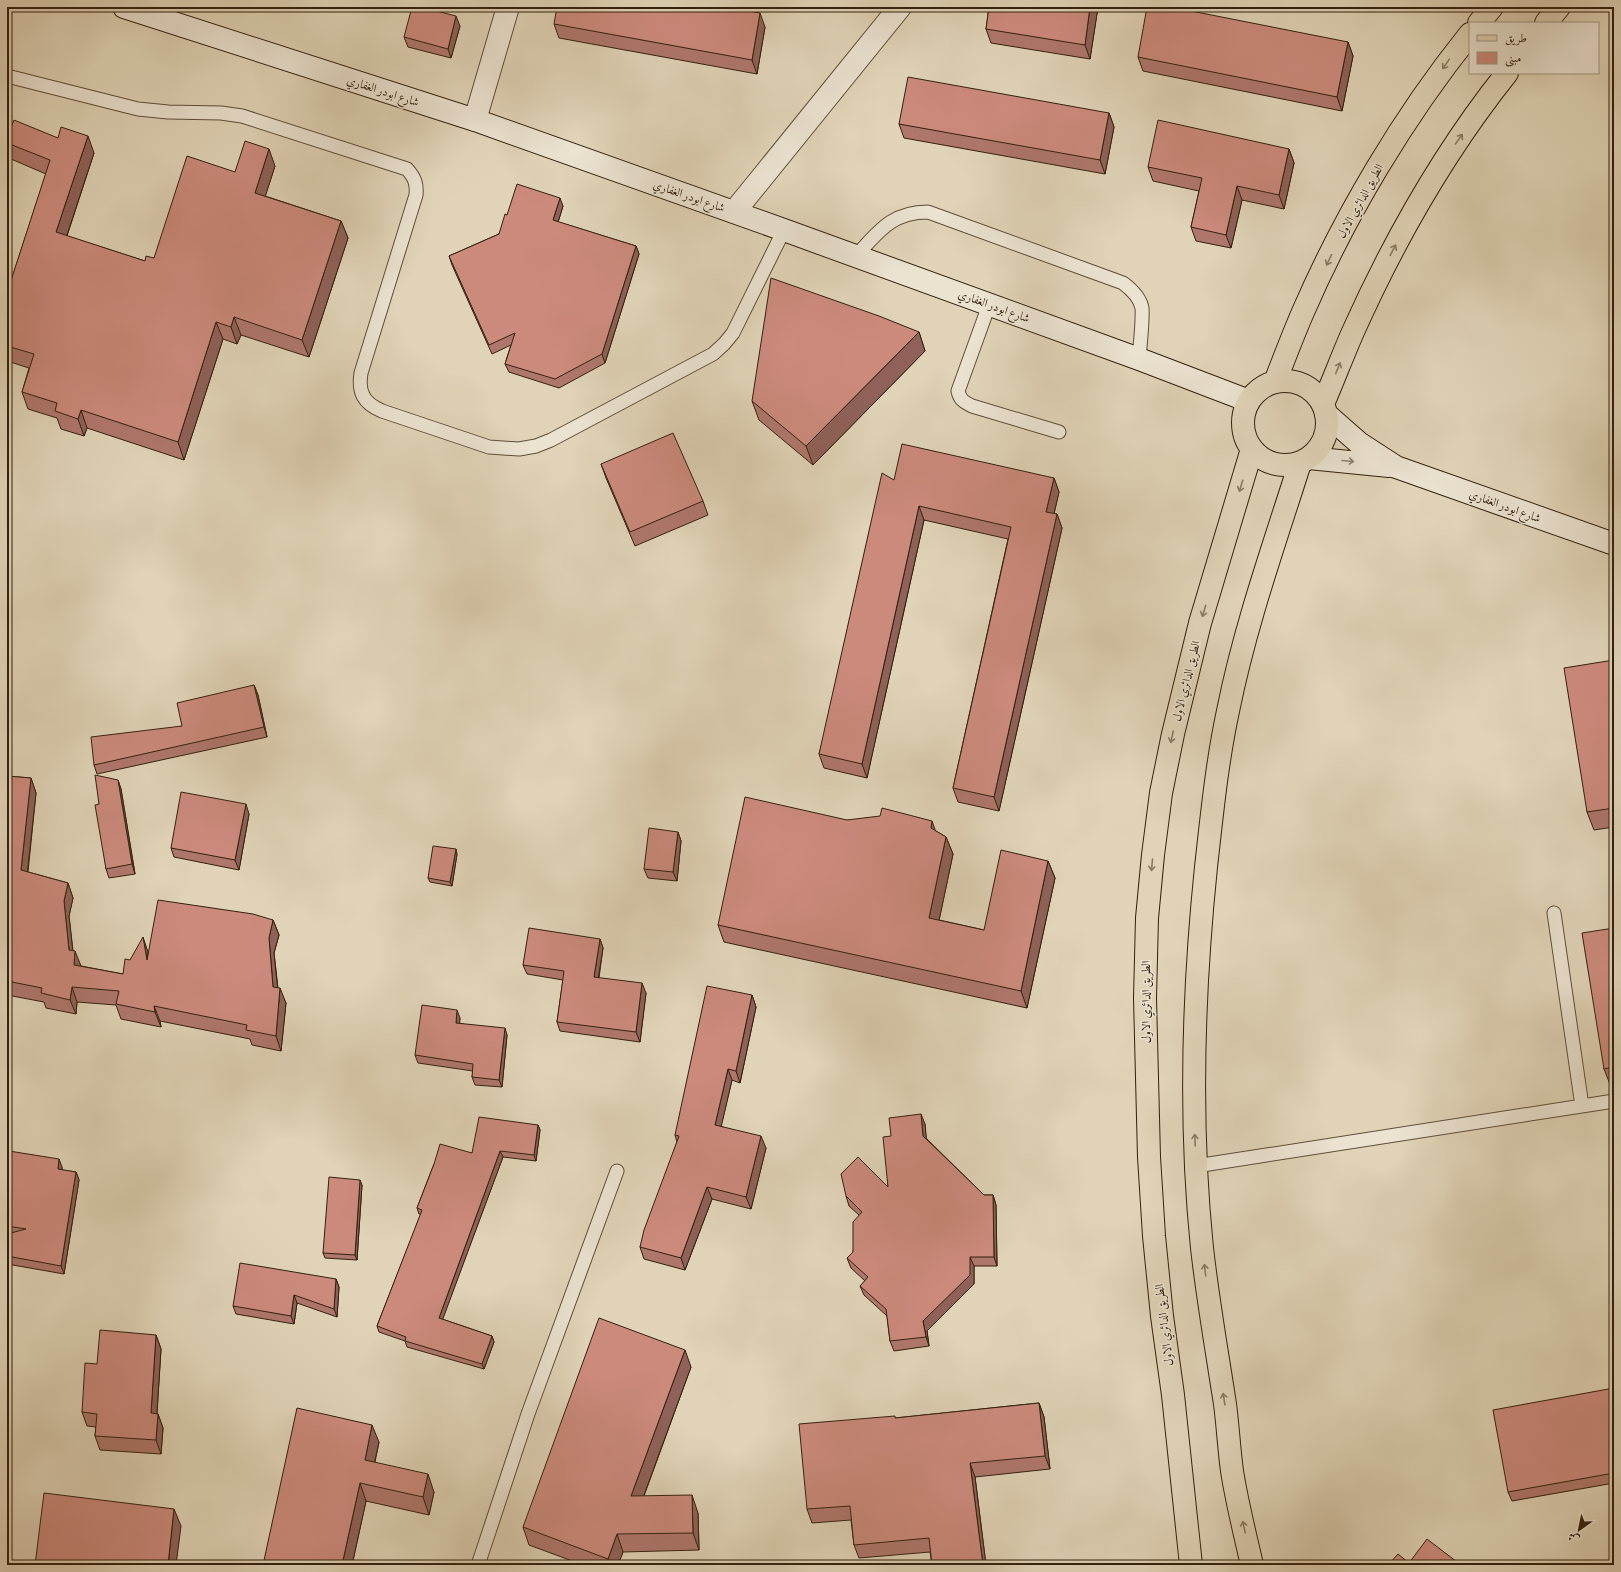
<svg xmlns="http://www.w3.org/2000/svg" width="1621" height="1572" viewBox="0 0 1621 1572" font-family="Alegreya,Amiri,serif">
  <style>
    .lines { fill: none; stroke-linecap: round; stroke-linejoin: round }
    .lane-casing { stroke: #5e4d38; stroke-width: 15 }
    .street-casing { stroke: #5e4d38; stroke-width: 24 }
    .secondary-casing { stroke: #32200d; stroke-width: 24 }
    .primary-casing { stroke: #32200d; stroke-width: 24 }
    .lane { stroke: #ebe2d0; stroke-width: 13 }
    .street { stroke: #ebe2d0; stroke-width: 22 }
    .secondary { stroke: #ebe2d0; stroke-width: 22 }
    .primary { stroke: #e0d3b7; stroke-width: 22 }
    .wall { fill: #af776c; stroke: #32200d }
    .shaded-wall { fill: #8f6158; stroke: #32200d }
    .building { fill: #cc8a7d; stroke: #32200d }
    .oneway { stroke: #897a62 }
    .oneway2 { stroke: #8e816e }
    .labels { text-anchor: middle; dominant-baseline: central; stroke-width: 3; stroke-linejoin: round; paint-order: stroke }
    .street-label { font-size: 12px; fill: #32200d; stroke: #ebe2d0 }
  </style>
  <rect width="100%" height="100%" fill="#e0d3b7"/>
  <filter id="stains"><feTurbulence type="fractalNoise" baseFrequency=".005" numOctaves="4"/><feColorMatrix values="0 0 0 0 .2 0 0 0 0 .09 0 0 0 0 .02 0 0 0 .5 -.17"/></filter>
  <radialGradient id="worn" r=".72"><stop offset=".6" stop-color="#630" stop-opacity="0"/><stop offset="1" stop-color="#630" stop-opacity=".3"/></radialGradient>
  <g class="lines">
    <g class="lane-casing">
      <path id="lane" d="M7,76l131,33 30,3 53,1 21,3 165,53c8,9 10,15 9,26l-55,178c-3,19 2,30 21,38l107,36 30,2 17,-3 15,-6 162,-86 11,-10 9,-11 51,-103
        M856,256c23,-25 36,-44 72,-44l195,71c8,6 17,14 19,25 1,13 -2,37 -3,51
        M989,305l-31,86c2,9 6,11 14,15l87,26
        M1554,913l28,193
        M1196,1166l418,-65
        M478,1565l50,-151 89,-243"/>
    </g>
    <g class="street-casing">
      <path id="street" d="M475,120l33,-113
        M734,212l166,-205"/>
    </g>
    <g class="secondary-casing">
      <path id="secondary" d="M124,7l351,113 309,110 355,129 110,42
        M1326,414l33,29 37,24 218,77
        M1309,458l80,8"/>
    </g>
    <g class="primary-casing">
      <path id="primary" d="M1479,23l13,-16
        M1546,23l13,-16
        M1243 423a42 42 0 1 1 84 0a42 42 0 1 1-84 0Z
        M1275,382c9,-23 18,-47 28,-70 42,-97 101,-196 167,-278
        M1323,404c10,-23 19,-47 29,-70 41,-92 92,-182 155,-261
        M1191,1565l-18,-170 -11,-79 -8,-80 -5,-79 -4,-159 2,-80 6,-63 8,-62 12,-59 27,-111 52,-174
        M1252,1565c-7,-31 -15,-62 -20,-94 -3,-22 -4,-44 -7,-67 -8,-52 -17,-103 -23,-156 -13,-127 -9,-255 4,-381 6,-53 11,-105 22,-156 17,-85 46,-166 72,-248"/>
    </g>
    <use href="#lane" class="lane"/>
    <use href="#street" class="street"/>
    <use href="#secondary" class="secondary"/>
    <use href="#primary" class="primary"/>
  </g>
  <path class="wall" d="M989,7h109l-8,52 -99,-16 -5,-14z
    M554,24l211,3 -8,47 -198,-36z
    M460,26l-9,32 -43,-11 -4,-10z
    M1348,42l5,14 -11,55 -199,-40 -5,-14z
    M1109,113l5,14 -9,47 -201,-36 -5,-14z
    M7,137l87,16 -27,83 78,25 9,-3 81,-86 40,-6 -10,30 76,25 7,17 -39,119 -68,-22 -4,9 -14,-5 -39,121 -97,-32 -3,8 -23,-7 -4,-11 -29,-9 -6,-17 7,-24 -22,-7v-68l39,-119 -35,-15 -4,-12z
    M1289,149l5,14 -10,46 -42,-9 -11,48 -35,-7 -5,-14 8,-36 -46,-10 -5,-14z
    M563,206l-5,16 78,24 3,8 -34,109 -46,25 -50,-16 -4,-8 6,-19 -19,9 -40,-89 -3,-9 50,-22 8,-19z
    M919,332l6,19 -112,114 -54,-45 -7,-19z
    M601,464l102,37 5,14 -73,31 -29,-68z
    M1054,478l5,14 -5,22h3l5,14 -63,283 -41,-9 -5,-14 55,-249 -84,-19 -57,258 -43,-10 -5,-14 75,-274z
    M1614,660v167l-20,3 -7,-18z
    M254,685l4,10 9,42 -170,37 -3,-9 88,-39z
    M7,776l24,2 5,15 -8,79 40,11 5,15 -4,18 4,35 8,15 42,8 7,-14 18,-8 125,-32 6,15 -5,18 4,35 8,15 -5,48 -29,-6 -2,-6 -90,-18 1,6 -40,-8 -5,-14 -39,-3 -1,12 -30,-6 -2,-6 -37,-7z
    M118,780l3,9 14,85 -26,4 -3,-9 -7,-65z
    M249,814l-10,56 -65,-13 -3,-9z
    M847,820l89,11 10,6 7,17 -14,66 45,10 64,-69 7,17 -28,130 -303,-66 -6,-17z
    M678,832l3,9 -4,40 -29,-3 -4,-9z
    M457,854l-5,32 -22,-4 -2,-4z
    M1614,928v158l-3,1 -7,-18z
    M600,939l3,9 -4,30 47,15 -6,49 -80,-11 -3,-9 6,-42 -36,-6 -4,-9z
    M752,995l4,12 -16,76 -8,-3 -11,46 45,22 -15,61 -39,-10 -27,71 -41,-11 -4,-12 37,-105 -2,-7z
    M460,1018l-1,5 48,12 -5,52 -27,-2 -3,-8 1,-6 -55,-8 -3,-8z
    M925,1124l1,14 58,57h9l3,10 1,61h-23v18l-47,47 2,15 -35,5 -4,-10 -3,-25 -23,-21 -4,-9 5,-5 -14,-13 -4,-10 6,-6 6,-37 -10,-9 -3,-10 42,-9 3,-51z
    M538,1125l2,5 -4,31 -33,-4 -61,162 50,17 2,6 -10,27 -77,-22 -2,-6 -26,-9 -2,-6 44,-112h-2l-2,-6 17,-44 38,-11z
    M7,1163l55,4v3l14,2 3,8 -15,94 -57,-10z
    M362,1185l-5,75 -32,-2 -2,-5z
    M336,1279l3,8 -2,30 -40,-14 -3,21 -58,-10 -3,-8z
    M156,1335l5,14 -4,65h1l5,14 -2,26 -61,-4 -5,-14 1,-9 -9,-1 -5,-14 15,-48z
    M691,1367l-47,129 54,17 1,37 -76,2 -5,13h-35l-54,-20 -6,-18z
    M1614,1388v95l-102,18 -4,-9z
    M1039,1403l5,14 6,52 -75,8 11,88h-54l-2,-13 -71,6 -5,-13 -3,-25 -39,3 -5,-14 88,-91z
    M379,1442l-4,20 59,30 -5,23 -63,-14 -14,64h-89z"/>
  <path class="shaded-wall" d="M1090,7h8l-8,52 -5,-14z
    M760,13l5,14 -8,47 -5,-14z
    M456,16l4,10 -9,32 -3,-9z
    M1348,42l5,14 -11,55 -5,-14z
    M1109,113l5,14 -9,47 -5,-14z
    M88,136l6,17 -32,97 -6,-18z
    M269,149l6,17 -14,44 -6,-17z
    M1289,149l5,14 -10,46 -5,-14z
    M1237,186l5,14 -11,48 -5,-13z
    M560,198l3,8 -7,23 -3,-9z
    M341,221l7,17 -39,119 -7,-17z
    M636,246l3,8 -34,109 -3,-9z
    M234,317l7,18 -4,9 -6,-17z
    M216,322l7,17 -39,121 -6,-18z
    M919,332l6,19 -112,114 -7,-19z
    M81,410l6,18 -3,8 -6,-17z
    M1054,478l5,14 -8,34 -5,-14z
    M919,506l5,14 -57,258 -5,-14z
    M1057,514l5,14 -63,283 -5,-14z
    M254,685l4,10 9,42 -3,-10z
    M31,778l5,15 -10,91 -5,-14z
    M118,780l3,9 14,85 -3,-10z
    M246,804l3,10 -10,56 -4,-10z
    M932,821l6,17 -7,-10z
    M678,832l3,9 -4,40 -4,-9z
    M946,837l7,17 -17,81 -7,-17z
    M456,849l1,5 -5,32 -2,-4z
    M1048,861l7,17 -28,130 -6,-17z
    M68,883l5,15 -4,18 5,46 1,-11 6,15 -2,14 -10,-30 -5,-49z
    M273,920l6,15 -5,18 5,49 -6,-15 -4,-49z
    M143,937l5,15 -1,8z
    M600,939l3,9 -6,38 -3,-9z
    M642,983l4,10 -6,49 -4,-10z
    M72,987l5,15 -1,12 -6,-14z
    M280,988l6,15 -5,48 -5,-15z
    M752,995l4,12 -16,76 -4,-12z
    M154,1006l6,15 1,6 -6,-15z
    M457,1010l3,8 -1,13 -3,-8z
    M505,1028l2,7 -5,52 -3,-7z
    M728,1069l4,11 -13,56 -4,-11z
    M921,1114l4,10 2,21 -4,-9z
    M538,1125l2,5 -4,31 -2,-6z
    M761,1136l5,12 -15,61 -5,-12z
    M500,1151l3,6 -62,167 -2,-6z
    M59,1159l3,8 -1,11 -3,-9z
    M76,1172l3,8 -15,94 -3,-8z
    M360,1180l2,5 -5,75 -2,-5z
    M707,1187l5,12 -27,71 -4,-12z
    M993,1195l3,10 1,61 -3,-9z
    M970,1257l4,9v18l-47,47 2,15 -3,-9 -3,-16z
    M336,1279l3,8 -2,30 -3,-8z
    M294,1295l3,8 -3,21 -3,-8z
    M156,1335l5,14 -5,78 -5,-14z
    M492,1336l2,6 -10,27 -2,-5z
    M685,1350l6,17 -54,147 -6,-18z
    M1039,1403l5,14 6,52 -5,-13z
    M158,1414l5,14 -2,26 -5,-14z
    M372,1425l7,17 -8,36 -6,-18z
    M970,1463l5,14 11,88h-3z
    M428,1474l6,18 -5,23 -6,-18z
    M360,1483l6,18 -14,64h-10z
    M692,1495l6,18 1,37 -6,-17z
    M174,1509l7,17 -5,39h-8z
    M617,1534l6,18 -5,13h-8l-2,-6z"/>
  <path class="building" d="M412,7h9l35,9 -8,33 -44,-12z
    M557,7h169l34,6 -8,47 -198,-36z
    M989,7h101l-5,38 -99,-16z
    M1147,7h24l177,35 -11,55 -199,-40z
    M908,77l201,36 -9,47 -201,-36z
    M14,120l44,18 3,-11 27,9 -32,96 89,29 1,-5 8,2 33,-102 48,16 10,-31 24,8 -14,44 86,28 -39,119 -68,-23 -3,10 -15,-5 -38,120 -97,-32 -3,9 -23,-8 2,-8 -35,-11 12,-38 -27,-8v-53l43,-133 -43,-17v-6z
    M1158,120l131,29 -10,46 -42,-9 -11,49 -35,-8 11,-49 -54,-11z
    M517,184l43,14 -7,22 83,26 -34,108 -47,25 -50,-15 10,-31 -26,12 -40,-89 50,-22 6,-20 2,1z
    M771,278l108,38 40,16 -113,114 -54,-45z
    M673,433l30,68 -73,31 -29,-68z
    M902,444l152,34 -8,34 11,2 -63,283 -41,-9 58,-261 -92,-21 -57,258 -43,-10 63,-281 12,7z
    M1614,660v148l-27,4 -23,-144z
    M254,685l10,42 -170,38 -3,-28 91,-11 -5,-23z
    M95,775l23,5 14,84 -26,5 -11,-64 4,-1z
    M7,776l24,2 -10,92 47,13 -4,18 5,49 6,1 -1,14 49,9 2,-15 5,1 13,-23 4,23 11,-60 95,14 20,6 -4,18 4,49 7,1 -4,48 -30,-6 1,-5 -93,-19 1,6 -39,-8 3,-13 -47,-4 -2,13 -29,-7 1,-5 -35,-7z
    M181,792l65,12 -11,56 -64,-12z
    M745,797l102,23 33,-4 2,-8 50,13 -1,7 15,9 -17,81 55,12 17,-80 47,11 -27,130 -303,-66z
    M649,828l29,4 -5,40 -29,-3z
    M433,846l23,3 -6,33 -22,-4z
    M529,928l71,11 -6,38 48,6 -6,49 -79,-10 7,-51 -41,-6z
    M1614,928v139l-10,2 -22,-136z
    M707,986l45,9 -16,76 -8,-2 -13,56 46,11 -15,61 -39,-10 -26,71 -41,-11 4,-17 35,-94 -4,-1z
    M422,1005l35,5 -1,13 49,5 -6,52 -27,-3 1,-13 -58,-9z
    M921,1114l2,22 61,59h9l1,62h-24v18l-47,46 3,16 -36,4 -4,-32 -26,-23 8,-9 -21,-19 6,-6v-30l9,-10 -16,-16 -5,-22 17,-17 30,30 -5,-50 8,-1 -2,-18z
    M479,1117l59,8 -4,30 -34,-4 -61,167 53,18 -10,28 -77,-23 1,-4 -29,-11 45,-116 -5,-2 17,-44 6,-20 32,9z
    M9,1151l50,8 -1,10 18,3 -15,94 -54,-10v-22l19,-5 -19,-3v-63z
    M329,1177l31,3 -5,75 -32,-2z
    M240,1263l96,16 -2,30 -40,-14 -3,21 -58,-10z
    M599,1318l86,32 -54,146 61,-1 1,38 -76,1 -9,25 -85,-32z
    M100,1330l56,5 -5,78 7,1 -2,26 -61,-4 2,-22 -15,-2 3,-49 12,1z
    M1614,1388v85l-106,19 -15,-82z
    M1039,1403l6,53 -75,7 13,102h-51l-3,-27 -75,7 -4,-39 -43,3 -8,-85 96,-8v2z
    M297,1408l75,17 -7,35 63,14 -5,23 -63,-14 -18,82h-79z
    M44,1493l130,16 -6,56h-133z
    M1427,1539l34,26h-73l10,-11 11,9z"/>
  <defs><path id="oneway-shaft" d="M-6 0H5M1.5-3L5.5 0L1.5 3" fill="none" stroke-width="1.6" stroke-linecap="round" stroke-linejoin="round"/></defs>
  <g class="oneway">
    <use href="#oneway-shaft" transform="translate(1446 64) rotate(125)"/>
    <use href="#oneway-shaft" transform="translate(1459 139) rotate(-55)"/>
    <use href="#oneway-shaft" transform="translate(1393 250) rotate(-62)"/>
    <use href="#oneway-shaft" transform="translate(1329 260) rotate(116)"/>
    <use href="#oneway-shaft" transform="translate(1338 368) rotate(-68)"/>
    <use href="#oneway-shaft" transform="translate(1241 486) rotate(107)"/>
    <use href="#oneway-shaft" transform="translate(1204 611) rotate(107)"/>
    <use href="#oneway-shaft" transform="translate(1172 737) rotate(102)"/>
    <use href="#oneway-shaft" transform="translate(1152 865) rotate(95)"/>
    <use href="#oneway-shaft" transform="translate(1195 1140) rotate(-92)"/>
    <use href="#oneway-shaft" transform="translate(1205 1270) rotate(-97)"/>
    <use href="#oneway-shaft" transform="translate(1224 1399) rotate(-99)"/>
    <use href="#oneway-shaft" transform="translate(1244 1527) rotate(-102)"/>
  </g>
  <use class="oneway2" href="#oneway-shaft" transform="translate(1348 461) rotate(5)"/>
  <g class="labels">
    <g class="street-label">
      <text transform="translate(383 91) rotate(18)">شارع ابودر الغفاري</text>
      <text transform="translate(689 196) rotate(19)">شارع ابودر الغفاري</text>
      <text transform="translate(1360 201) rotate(-61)">الطريق الدائري الاول</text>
      <text transform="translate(994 306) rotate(20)">شارع ابودر الغفاري</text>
      <text transform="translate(1505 506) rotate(20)">شارع ابودر الغفاري</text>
      <text transform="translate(1186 681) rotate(-76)">الطريق الدائري الاول</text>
      <text transform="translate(1146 1002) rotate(-90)">الطريق الدائري الاول</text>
      <text transform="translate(1164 1325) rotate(-97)">الطريق الدائري الاول</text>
    </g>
  </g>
  <rect width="1621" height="1572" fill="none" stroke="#e0d3b7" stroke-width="24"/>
  <rect x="8" y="8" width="1605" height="1556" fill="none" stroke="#32200d" stroke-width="2"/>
  <rect x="12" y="12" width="1597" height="1548" fill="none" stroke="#32200d"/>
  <rect x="1469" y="22" width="130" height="52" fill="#ebe2d0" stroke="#a19482"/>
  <rect x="1477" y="35" width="20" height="6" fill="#e0d3b7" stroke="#a19482"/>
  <text x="1505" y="42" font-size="12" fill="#32200d">طريق</text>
  <rect x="1477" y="52" width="20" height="12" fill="#cc8a7d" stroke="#a19482"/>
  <text x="1505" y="62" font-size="12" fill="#32200d">مبنى</text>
  <g transform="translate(1579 1530) rotate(213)" stroke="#ebe2d0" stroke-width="3" paint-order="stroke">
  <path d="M0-3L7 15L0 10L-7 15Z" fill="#32200d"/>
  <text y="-6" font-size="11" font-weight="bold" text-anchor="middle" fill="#32200d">ش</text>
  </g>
  <rect width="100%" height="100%" filter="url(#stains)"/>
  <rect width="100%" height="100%" fill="url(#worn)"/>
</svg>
